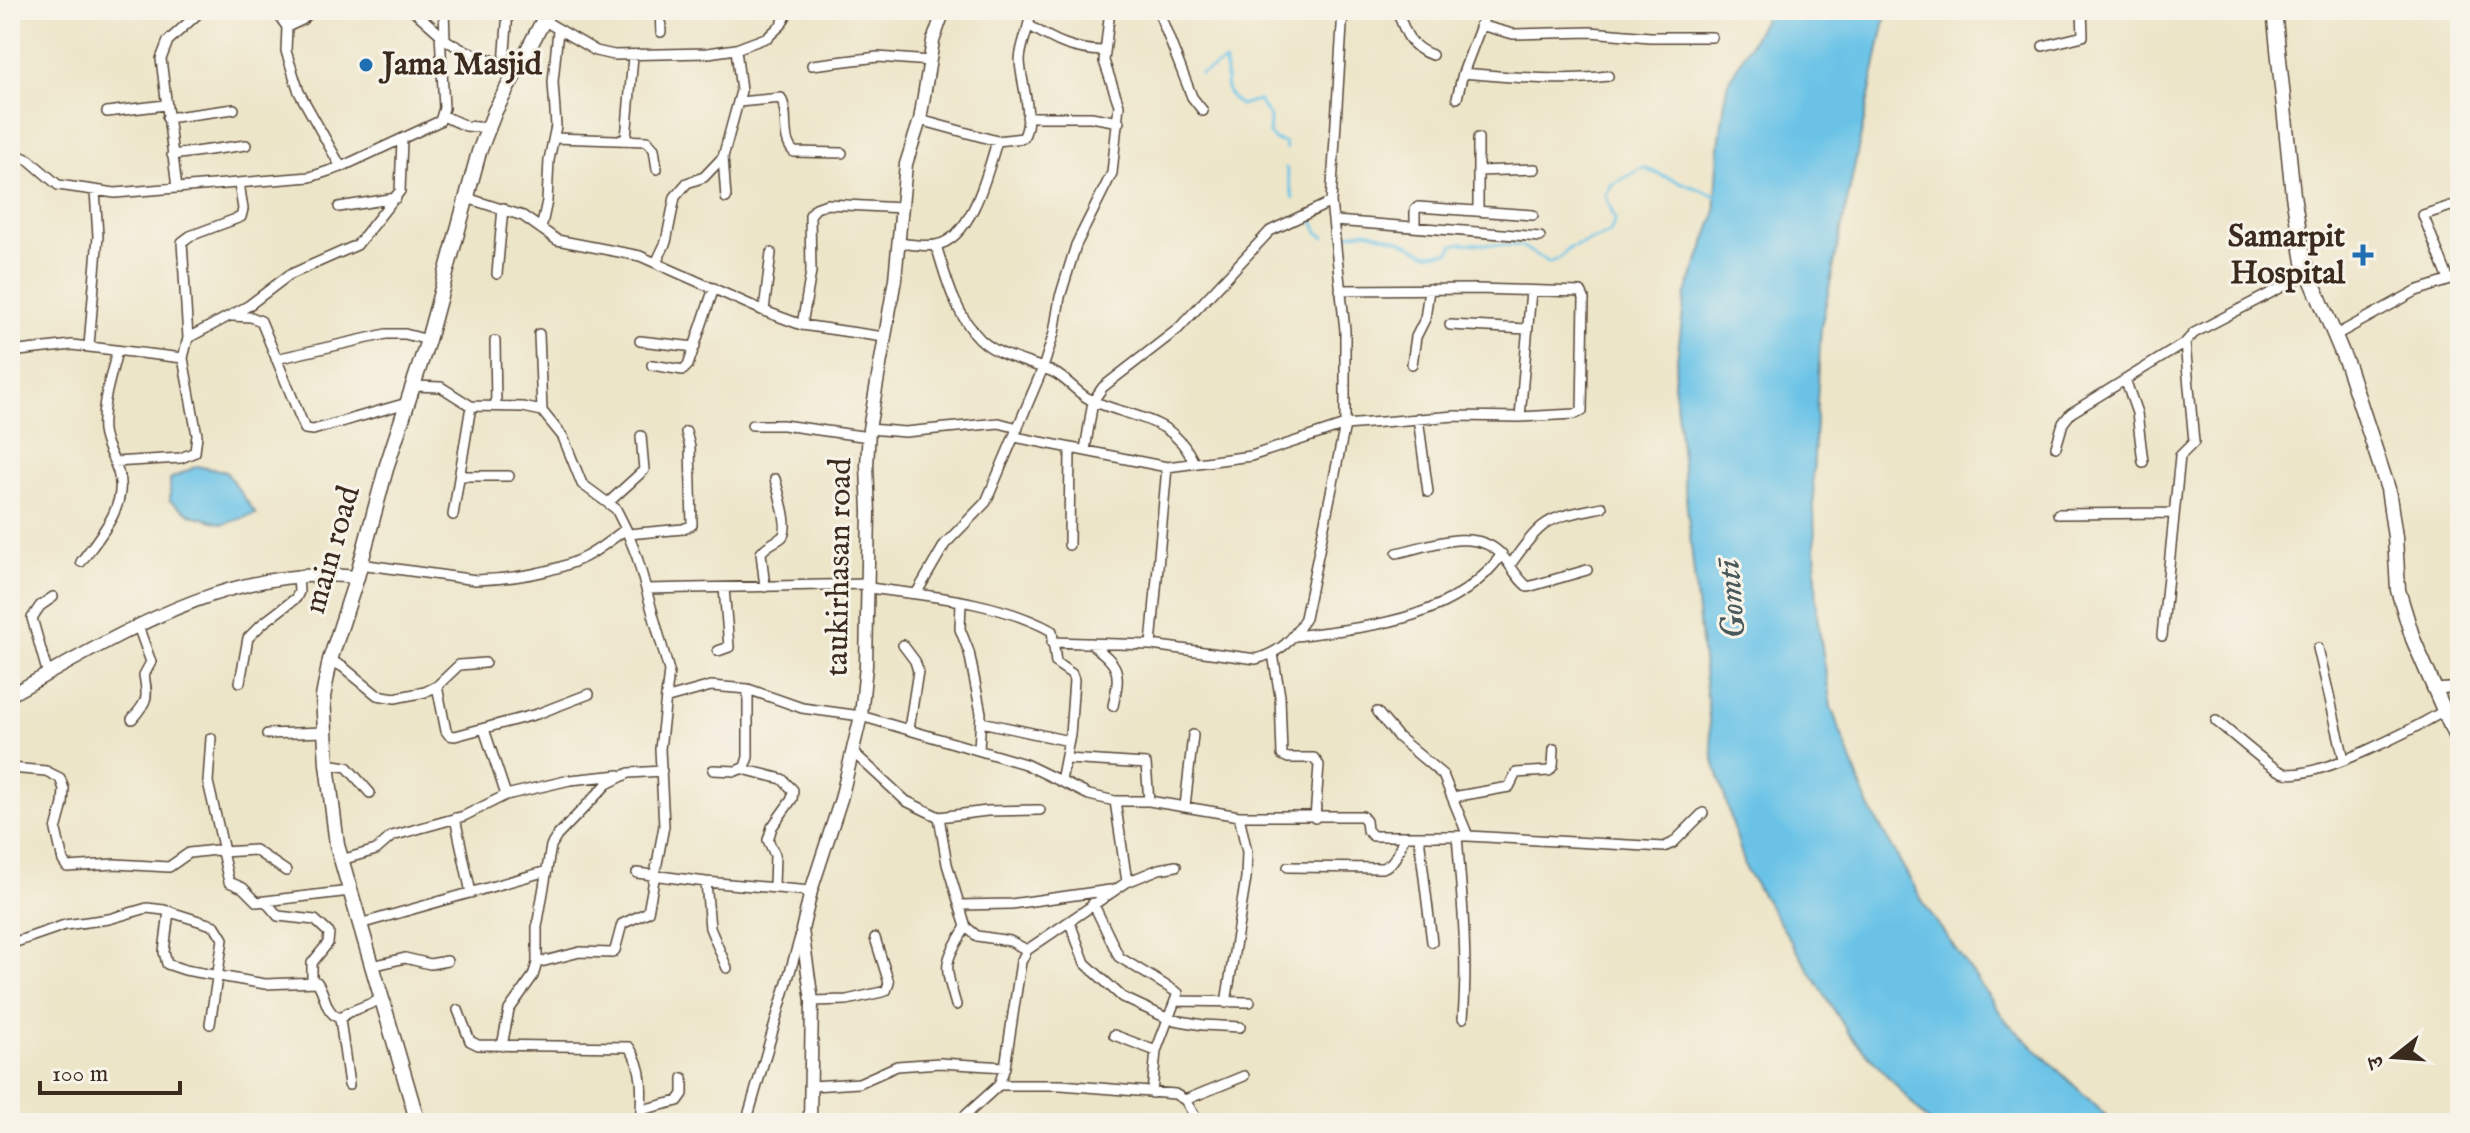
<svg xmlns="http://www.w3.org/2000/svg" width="2470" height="1133" viewBox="0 0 2470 1133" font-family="'IM FELL English','Noto Serif Devanagari',serif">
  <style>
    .water { fill: #6ac3e7; stroke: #527682; stroke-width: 2 }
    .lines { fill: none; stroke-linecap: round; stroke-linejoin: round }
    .stream { stroke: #6ac3e7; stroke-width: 3 }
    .minor-casing { stroke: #564638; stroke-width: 12 }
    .tertiary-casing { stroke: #564638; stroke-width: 15 }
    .secondary-casing { stroke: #564638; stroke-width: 17 }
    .minor { stroke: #fff; stroke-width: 9 }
    .tertiary { stroke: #fff; stroke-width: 12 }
    .secondary { stroke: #fff; stroke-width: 14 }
    .poi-dot { fill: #1f6fb2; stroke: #f7f3e8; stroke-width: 3 }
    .labels { text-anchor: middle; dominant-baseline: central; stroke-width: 6; stroke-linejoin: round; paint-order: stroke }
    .poi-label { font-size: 32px; font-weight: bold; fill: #3b2a1e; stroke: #f7f3e8; text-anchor: start }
    .street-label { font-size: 32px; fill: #3b2a1e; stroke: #f7f3e8 }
    .water-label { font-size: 34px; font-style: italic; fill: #49585a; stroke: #f7f3e8 }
  </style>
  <rect width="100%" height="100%" fill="#f7f3e8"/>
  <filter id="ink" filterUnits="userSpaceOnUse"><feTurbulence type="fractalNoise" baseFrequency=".0125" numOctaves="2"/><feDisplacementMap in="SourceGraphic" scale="16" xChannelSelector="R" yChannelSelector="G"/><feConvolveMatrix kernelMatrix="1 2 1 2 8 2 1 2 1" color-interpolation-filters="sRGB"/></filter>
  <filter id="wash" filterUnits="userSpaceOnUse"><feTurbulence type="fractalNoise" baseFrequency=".006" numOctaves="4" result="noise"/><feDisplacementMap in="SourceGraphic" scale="32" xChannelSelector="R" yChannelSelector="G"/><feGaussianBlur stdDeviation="1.8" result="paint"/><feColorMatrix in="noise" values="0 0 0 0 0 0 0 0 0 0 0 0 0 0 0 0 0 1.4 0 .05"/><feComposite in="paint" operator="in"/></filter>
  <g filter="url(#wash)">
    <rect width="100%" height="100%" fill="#ede5c8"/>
    <path class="water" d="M1769,10h118l-66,317 -8,148 4,140 14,92 38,100 57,100 81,115 107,101h-184l-81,-89 -103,-165 -33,-112 -39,-375 11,-85 30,-82 4,-69 8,-61z
      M197,466l29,6 30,42 -32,10 -32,-9 -22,-14v-22z"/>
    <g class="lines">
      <path class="stream" d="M1200,74l25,-12c3,19 -4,31 15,43l18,-5 12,18 -1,16 6,6 10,3 1,6
        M1286,168l7,30
        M1312,219l6,13 7,5
        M1342,235l25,-4 30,8 31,15 22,-2 3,-7 8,-2 60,3 29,17 11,-6 7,-8 42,-16 5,-13 -9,-24 5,-11 32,-17 76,29"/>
    </g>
  </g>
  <g filter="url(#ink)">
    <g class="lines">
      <g class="minor-casing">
        <path id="minor" d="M275,10l12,17
          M313,10l-11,10 -15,7 -1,24 13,41 42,75
          M413,10l36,32 12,7 55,20
          M444,10l1,28
          M660,10l1,22
          M1158,10l34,87 11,14
          M1397,10c8,22 12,37 35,45
          M543,20l53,31 18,4 94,-2 28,-4 32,-12 13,-12 8,-15
          M1480,25l33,9 77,-2 60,5h62
          M1030,26c26,16 43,24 73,25
          M2043,46l40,-10 -1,-26
          M504,65l4,-55
          M812,65l66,-8 52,4
          M1463,73c48,4 97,9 145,3
          M1457,98l6,-25 24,-63
          M739,102l42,-4c9,17 -1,40 13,54l48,1
          M107,112l58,-7
          M443,116l23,10 23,2
          M1027,117h64l28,5
          M167,118l67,-9
          M920,120l77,21 26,-3c12,-20 -2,-54 -3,-77 0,-16 10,-33 11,-51
          M554,138l93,3 7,8 3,20
          M1478,138v73
          M626,139l7,-83
          M10,152l19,8 29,25 57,8 195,-16 31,-10 99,-46 4,-13 -4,-75
          M172,155l74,-10
          M1478,171l57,-2
          M177,188l-16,-129 7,-18 34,-31
          M467,198l56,18 34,24 83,16 124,55 38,14 82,12
          M726,198l-3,-41 18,-66 -5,-42
          M339,207l57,-9
          M1335,221l205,16
          M1415,227v-17l3,-3 115,8
          M541,229l6,-28 2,-41 7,-34 -3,-44 5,-52
          M898,243c12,1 26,4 38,2 36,-6 52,-74 61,-104
          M936,245c10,33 19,69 44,94 20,19 49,22 73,33 15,7 25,23 40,29 41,18 80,15 101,62
          M656,263l10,-21 9,-45 12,-14 17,-6 19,-20
          M497,274l6,-66
          M2449,280l-26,-65 37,-12
          M764,311l7,-58
          M232,316l19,1 10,4 44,108 8,1 94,-27
          M802,325l9,-53 -1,-57 6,-7 11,-4 75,4
          M1450,325l77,4
          M539,334l3,77
          M2334,336l82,-45 44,-14
          M188,338l60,-32 41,-31 68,-30 43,-54 2,-51
          M495,341l1,65
          M640,341l55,6
          M89,346l9,-110 -3,-45
          M10,352l62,-7 111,13
          M276,359l110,-25h19l23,6
          M1412,364l4,-27 9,-18 4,-30
          M652,365l31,5 5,-5 26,-77
          M2126,382l11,31 6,49
          M413,386l28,1 30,19 52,1 19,4 21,26 19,47 34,25 10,20 11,28 32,114 -9,78 4,77 -16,86 -26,12 -7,26 -3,3 -32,-1 -43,11
          M1520,417l11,-126
          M1418,418l10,74
          M752,425h31l86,12
          M869,429l36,3 94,-9 19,5
          M1015,437l152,30 84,-11 94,-31 110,-9 65,1 55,-3 7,-3 2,-113 -3,-6 -104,-3 -137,1
          M2056,447l7,-24 8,-10 114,-70
          M1085,450l8,-49 10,-14 75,-58 92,-98 61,-29
          M114,462l67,-4 14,-6 2,-17 -14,-77 5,-20 -6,-96 8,-6 51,-19 2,-8 -4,-26
          M460,476h49
          M609,502l35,-32 -3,-34
          M2058,514l115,-1
          M453,515l18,-109
          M628,534l55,-5 9,-4 -2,-78 -4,-15
          M1069,545l1,-97
          M1397,553c32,-7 76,-26 103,0 10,10 16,25 28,34l59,-17
          M81,562c18,-25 48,-57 37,-90 -4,-14 -13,-25 -15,-41 -2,-27 8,-54 14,-80
          M360,564l116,16c34,-1 78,-7 109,-23 14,-7 28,-19 41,-28
          M1510,565c35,-48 35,-46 92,-58
          M765,587l-4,-34c6,-9 14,-10 21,-16 9,-8 -4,-46 -7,-58
          M869,588c60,8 128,13 183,43l4,32 16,11 2,6 -4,55 -9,46
          M646,589l222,-5
          M916,594l29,-50 41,-42 57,-134 11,-35 6,-36 16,-52 36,-72 7,-68 -15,-44 6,-51
          M961,602l-1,27 9,23 12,61 -2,37
          M1295,636c73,-9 161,-16 207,-82
          M2162,636l18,-180 14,-14 -9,-99 9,-10 115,-60
          M1052,642l99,3 105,14c25,-7 37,-19 49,-41l40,-193v-95l-14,-128 12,-192
          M1090,643c30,23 31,27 23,63
          M903,645l12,16 3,10 -9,58
          M1151,645l16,-178
          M2318,648l26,111
          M718,651l11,-4 -5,-59
          M1273,654l7,42 2,59 6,3h26l5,7 -4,53
          M330,660l13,7 34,28 18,3 30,-6 12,-6 22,-21 26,-2
          M48,675l-16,-57 8,-12 13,-9
          M240,682l8,-44 14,-14 34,-26 3,-6 -1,-17
          M437,686l9,45 3,4 6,1 82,-22 52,-20
          M2436,689l24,-2
          M668,698l43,-12 37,3 54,19 59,8 164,48 64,31 26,6h34l90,15h123l4,5 1,9 6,6h95l196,11 9,-4 30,-30
          M1377,712l22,26 44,37 25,61
          M132,719c16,-18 16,-21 12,-44l7,-13 -13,-36
          M2216,721c14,10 55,49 69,52 32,7 130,-45 159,-62
          M981,722l88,19
          M484,729l22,66
          M267,734l57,-2
          M211,738l-3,44 16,69
          M853,752l53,49 33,16 8,47 19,63 11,9 33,5 17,9
          M1067,759l79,5 3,37
          M327,764l20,3 23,26
          M10,768l36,3 14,7 4,11 -1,15 -7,26 7,31 4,6 48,-3 54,3 20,-14 27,-3 6,2 7,30 14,6 14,14 93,-11
          M743,769l39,10 11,11 -1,9 -20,28 -4,13 7,15 -1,32
          M713,770l23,1 9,-4 3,-10v-68
          M1453,797l56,-10 7,-14 33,-2 4,-5 1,-17
          M1115,801l12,81
          M1185,806l8,-71
          M939,817l48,-6 53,-1
          M455,818l16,75
          M1457,836c5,61 11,121 6,182
          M1419,837l13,105
          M222,852l33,-2 31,21
          M341,860l35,-10 16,-14 72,-20 42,-21 64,-15 49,-5
          M1288,867l94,1c14,-4 17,-19 22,-31
          M637,873l69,9 105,9
          M706,882l4,46 17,40
          M266,902l12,14 37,4 14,13 -1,10 -16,20v19
          M1093,903l26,54 59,36 -22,58 -4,42
          M959,905l52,-1 99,-14
          M169,911l-5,41 3,12 18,6 80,14 52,-2c10,14 6,28 23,37
          M1070,923l15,40 37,34 47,22 34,6 37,2
          M360,924l187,-53
          M10,944l55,-19 44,-6 38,-11 17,2 51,16 8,13 -13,85
          M372,966l33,-8 25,6 17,-3
          M812,1001l35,-1 39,-9 3,-8 -14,-45
          M1177,1001l73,1
          M1226,1003l20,-125 1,-26 -8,-36
          M956,1005c-12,-42 -13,-41 10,-78
          M458,1010l12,31 8,4 151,2c16,22 13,50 11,76
          M1114,1035l42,16
          M502,1046l7,-36 24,-34 4,-13v-36l14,-81 6,-10 50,-52 22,-11 33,-2
          M349,1085l-9,-66 7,-6 35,-14
          M999,1085h62l114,9 10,6 14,23
          M812,1086l47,-3 38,-17 43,-3 65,4
          M1185,1100l59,-24
          M641,1110l37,-9 5,-7v-16
          M2457,1121l3,-5
          M746,1123l55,-189
          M957,1123l42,-38 6,-18 16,-105 6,-12 100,-68 32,-13 17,-3"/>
      </g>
      <g class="tertiary-casing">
        <path id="tertiary" d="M10,695c108,-59 218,-132 347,-118
          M810,1123l2,-122 -10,-71 9,-39 30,-92 20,-83 5,-50 3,-154 -2,-46 2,-37 26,-150 11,-115 14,-44 13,-79 11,-31"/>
      </g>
      <g class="secondary-casing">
        <path id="secondary" d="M2274,10l19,185 11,67 44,105 40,122 7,48 3,53 15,49 47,108
          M418,1123l-81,-278 -10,-81 -4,-67 7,-37 27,-83 30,-112 41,-125 51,-188 16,-41 54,-101"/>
      </g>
      <use href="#minor" class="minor"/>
      <use href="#tertiary" class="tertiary"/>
      <use href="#secondary" class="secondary"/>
    </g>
  </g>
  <g class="poi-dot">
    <circle cx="366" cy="65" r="8"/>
    <path d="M2359 243h8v8h8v8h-8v8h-8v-8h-8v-8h8z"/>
  </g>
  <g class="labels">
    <g class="poi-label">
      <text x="382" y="65">Jama Masjid</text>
      <text x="2345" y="237" text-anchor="end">Samarpit<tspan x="2345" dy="37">Hospital</tspan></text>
    </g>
    <g class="street-label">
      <text transform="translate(333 550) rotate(-74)">main road</text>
      <text transform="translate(840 567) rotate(-89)">taukirhasan road</text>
    </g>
    <g class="water-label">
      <text transform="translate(1732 599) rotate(-95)">Gomtī</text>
    </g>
  </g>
  <rect width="2470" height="1133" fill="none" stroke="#f7f3e8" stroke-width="40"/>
  <g transform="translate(2394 1057) rotate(253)" stroke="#f7f3e8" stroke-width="6" paint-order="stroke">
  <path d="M0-6L14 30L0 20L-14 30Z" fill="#3b2a1e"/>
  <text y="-12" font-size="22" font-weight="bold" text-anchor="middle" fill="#3b2a1e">उ</text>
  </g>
  <path d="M40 1081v12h140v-12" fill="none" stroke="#3b2a1e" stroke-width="4"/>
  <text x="52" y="1081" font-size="24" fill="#3b2a1e" stroke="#f7f3e8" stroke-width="6" paint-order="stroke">100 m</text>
</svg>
